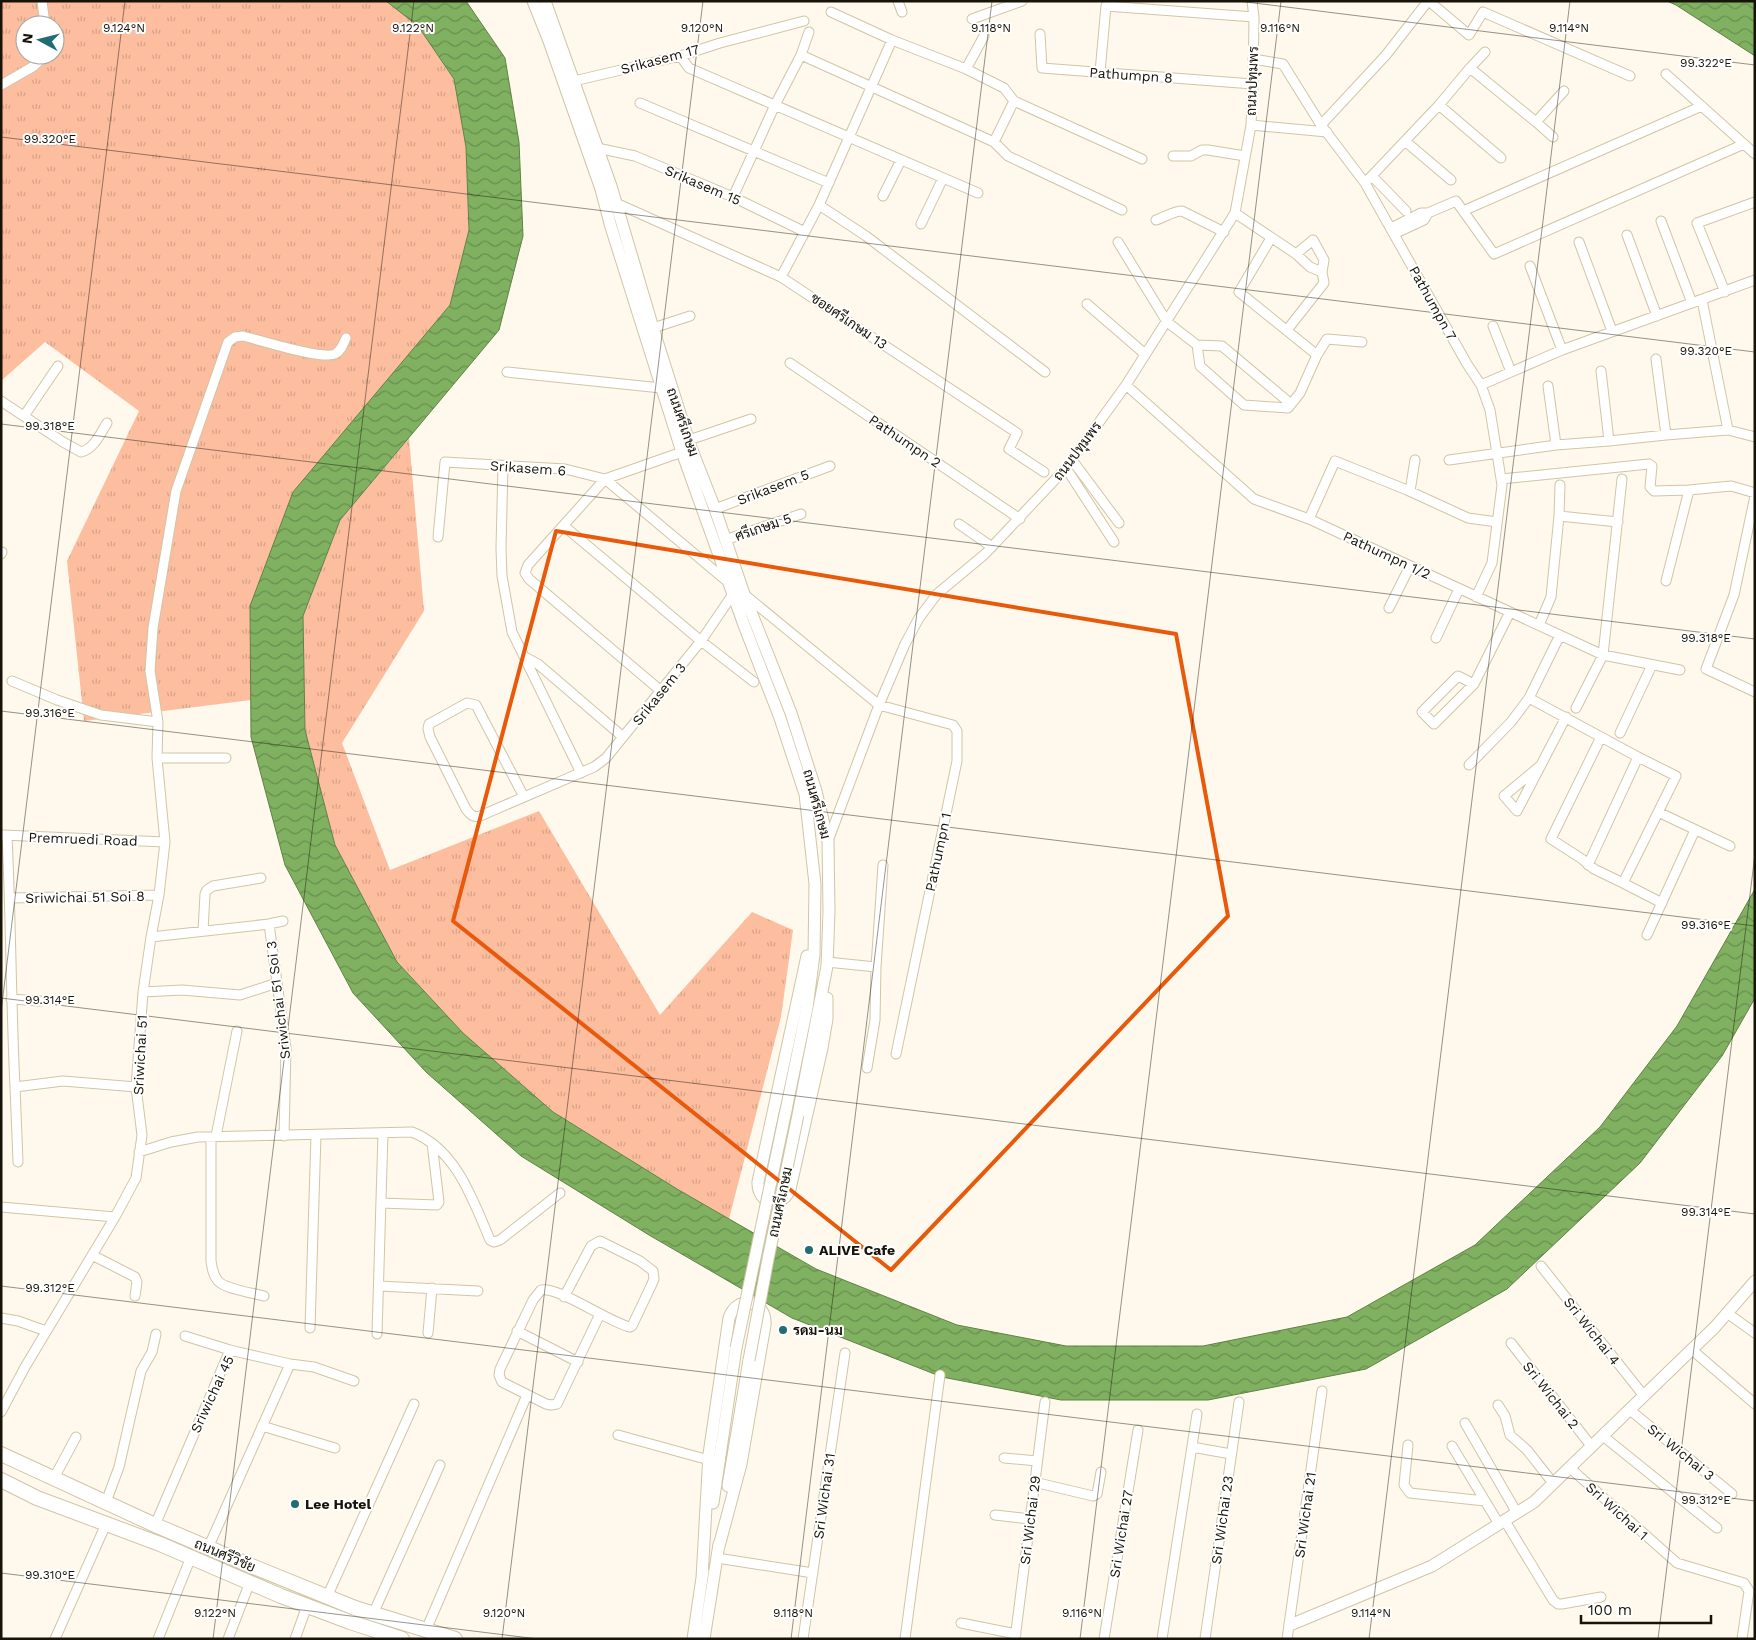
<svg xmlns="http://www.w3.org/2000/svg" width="1756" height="1640" viewBox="0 0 1756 1640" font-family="'Work Sans',Sarabun,sans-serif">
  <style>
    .grass { fill: url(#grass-tufts); fill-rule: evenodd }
    .water { fill: url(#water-waves); stroke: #608246 }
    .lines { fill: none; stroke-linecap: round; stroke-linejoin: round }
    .street-casing { stroke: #d1c5a6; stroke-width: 11 }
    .secondary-casing { stroke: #d1c5a6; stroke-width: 13 }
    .primary-casing { stroke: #d1c5a6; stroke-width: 16 }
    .street { stroke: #fff; stroke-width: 9 }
    .secondary { stroke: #fff; stroke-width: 11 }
    .primary { stroke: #fff; stroke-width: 14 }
    .secondary-bridge-casing { stroke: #d1c5a6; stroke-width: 13; stroke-linecap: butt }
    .secondary-bridge { stroke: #fff; stroke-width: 11 }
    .marked { fill: none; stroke: #e8590c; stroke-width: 4; stroke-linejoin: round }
    .ticks { fill: none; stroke: #171308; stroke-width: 1; stroke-opacity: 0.45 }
    .poi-dot { fill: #216d71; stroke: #fff; stroke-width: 2 }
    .labels { text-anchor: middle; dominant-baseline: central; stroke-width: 4; stroke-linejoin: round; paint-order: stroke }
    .street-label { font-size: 14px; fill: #171308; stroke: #fff }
    .poi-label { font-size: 14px; font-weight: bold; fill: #171308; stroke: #fff; text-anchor: start }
    .ticks-label { font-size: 12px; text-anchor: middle; fill: #171308; stroke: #fff; stroke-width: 4; stroke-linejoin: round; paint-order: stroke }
  </style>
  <defs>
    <pattern id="grass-tufts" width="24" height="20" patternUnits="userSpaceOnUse" patternTransform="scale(1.25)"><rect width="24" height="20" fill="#fdbd9f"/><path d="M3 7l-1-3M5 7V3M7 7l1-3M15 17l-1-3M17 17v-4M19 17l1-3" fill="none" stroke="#d8a287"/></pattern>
    <pattern id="water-waves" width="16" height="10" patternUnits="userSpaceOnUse" patternTransform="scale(1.25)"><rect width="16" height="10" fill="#80b161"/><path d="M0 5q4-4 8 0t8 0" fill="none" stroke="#688f4e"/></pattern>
  </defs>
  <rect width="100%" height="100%" fill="#fef9ec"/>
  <path class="grass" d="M1,1h385l32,24 36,54 12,68 3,83 -19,75 -81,98 -119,203 1,94 -167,21 -17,-160 72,-150 -94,-69 -44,39zM25,25h30v30h-30z
    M409,438l15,173 -82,132 48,127 149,-59 121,204 92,-103 41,18 -12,87 -52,202 -52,-30 -124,-77 -90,-79 -66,-71 -62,-117 -30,-115 -2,-114 37,-96z"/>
  <path class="water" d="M386,1h80l39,57 14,84 4,94 -24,94 -159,190 -37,96 2,114 30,115 62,117 66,71 90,79 124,77 139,80 141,56 109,21h137l144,-29 128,-72 125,-118 77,-101 78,-137v109l-33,58 -82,107 -133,126 -141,80 -158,31h-147l-119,-23 -150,-59 -143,-83 -128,-79 -95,-84 -73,-79 -68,-128 -34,-128 -1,-131 43,-114 157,-187 19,-75 -3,-83 -12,-68 -36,-53z
    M1667,1h88v55l-79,-51z"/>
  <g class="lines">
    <g class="street-casing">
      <path id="street" d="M42,1l3,24
        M898,1l4,11
        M1429,1l40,34 14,-23 147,64
        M831,12l61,28 74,29 38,19 10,13 128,58
        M972,19l50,-18
        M1040,34l2,34 211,16
        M801,55l193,87 14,14 114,54
        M680,56l9,12 289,125
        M1253,59l30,5 38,61 44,58 102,181 14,21 9,25 12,75 -10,78 -16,34
        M1470,68l15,-16
        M966,69l18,-33
        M1100,72l6,-66 148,11
        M1666,74l89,80
        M574,81l106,-25 40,-13 84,-22
        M1,85l33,-19 12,-11
        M640,103l189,80
        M1439,105l62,53
        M1536,122l17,15
        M1251,125l76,7
        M1321,125l65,-70 42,-54
        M1405,141l46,39
        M994,142l20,-41
        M597,148l38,8 98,41 72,35
        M1173,156h18l11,-6h6l37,6
        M1372,176l34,35
        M1365,183l74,-78 31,-37 66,54 28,-31
        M883,196l18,-36
        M733,197l42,-92 26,-50 8,-23
        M616,203l165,74 236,156 -8,16 35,23
        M819,205l47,31 179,136
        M1463,211l239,-105
        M1235,213l61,41 14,13 12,5
        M1156,220c9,-3 17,-9 26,-9l42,21
        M1661,221l31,82
        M921,224l22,-46
        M1391,228l30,-15h7l28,-12 38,53 250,-110
        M1394,234l30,-14 4,-7
        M1627,235l30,81
        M1271,238l-32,54 78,63
        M1118,242l49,80 30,23 25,1 69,58
        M1579,242l33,89
        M1530,266l32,84
        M781,277l38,-72 73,-165
        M1725,292l-28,-69 58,-21
        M1702,300l26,130
        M1087,304l58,50
        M1493,326l18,46
        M653,328l37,-12
        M1287,330l37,-47 -2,-11 2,-12 -11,-20 -17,14
        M1197,345l3,21 44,39 44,3 12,-15 17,-38 10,-16 35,3
        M1656,359l10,76
        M790,363l230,156
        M1601,371l8,70
        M507,372l154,16
        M1126,385l128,114 55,20 294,136 77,15
        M1481,385l81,-35 193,-70
        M1548,386l8,59
        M1,401l62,41 18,10c13,-3 19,-18 26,-29
        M24,416l34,-50
        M689,440l62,-21
        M1072,460l47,63
        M1449,460l107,-15 53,-4 57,-6 62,-5 27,7
        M503,466l-2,82 1,28 10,56 69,141
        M1066,468l48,74
        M1501,479l148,-15 3,2 -2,21 4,4 35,-1 42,-4 24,7
        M1410,491l5,-31
        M1755,496l-21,99 -28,74 49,23
        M715,509l115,-43
        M1559,516l59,6
        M1309,519l26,-58 72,29 61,28 29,4
        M959,524l33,23
        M564,526l137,115 53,41
        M438,537l7,-75 120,7 40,10 77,-27
        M725,540l76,-26
        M1,554l1,-2
        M1666,581l23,-91
        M745,595l134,110 74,20 4,6v30l-61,293
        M1389,608l21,-42
        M1539,625l12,-28 8,-81 1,-31
        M1436,638l23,-49
        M525,657l13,7 85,73 78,-96 32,-47
        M12,681l45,19 44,15 57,7
        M1474,684l-16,-8 -36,36 12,12 40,-40 36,-72
        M661,691l-132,-112 -4,-6 3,-8 77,-86 123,103
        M1529,698l109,59 38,19 -53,107 -29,-14 -12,-10 -31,-20 50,-102
        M1576,708l27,-53 19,-176
        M1620,733l32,-68
        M157,758h69
        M1469,765l42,-43 18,-24 31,-63
        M1540,766l-36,30 13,15 49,-94
        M524,797l-48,-92 -9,-2 -38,21 -1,5 2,8 36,72c4,5 7,9 14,7l114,-49 12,-9 17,-21
        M1658,812l72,34
        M3,835l162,7
        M7,836c4,83 4,167 8,251l48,-6 73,6
        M828,841l51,-136 26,-61 14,-26 18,-24 48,-40 81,-86 60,-83 109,-172 16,-88 2,-41 1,-67 -2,-16
        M1588,865l50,-108
        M1623,883l39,20
        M10,898l149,-3
        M269,924l17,124 -2,88
        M203,931l2,-37 2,-4 6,-4 48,-8
        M1647,935l48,-105
        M151,937l118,-13 14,-3
        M827,962l49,5
        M143,992l39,-2 58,5 37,-12
        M11,999l29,2
        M867,1068l8,-48 1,-53 7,-102
        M15,1087l3,75
        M216,1136l21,-105
        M211,1137v124c1,7 2,14 7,20 7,8 35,12 46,15
        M139,1152l32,-10 27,-5 214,-5c44,17 61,68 78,108l4,2 6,-2 60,-47
        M381,1203l56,2 2,-3 -7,-59
        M1,1207l114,10
        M92,1255l43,22 2,5 -2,14
        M1541,1266l103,130
        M379,1286l99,5
        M564,1297l27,-51 9,-5 40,20 13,10 1,8 -3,7 -19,40 -2,1c-20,-4 -72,-41 -89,-37l-8,10 -33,69 -1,6 3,7 44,22 5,1 6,-1 43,-90
        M1727,1313l28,20
        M1,1318l17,3 28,10
        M310,1328l6,-193
        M517,1331l61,31
        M428,1333l4,-45
        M377,1334l6,-201
        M185,1336l45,14
        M1511,1343l81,104
        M1691,1349l64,55
        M1498,1405l7,11 5,19 17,15 26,33
        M1630,1410l102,84
        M1,1412l24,-45 90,-150 21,-39 6,-43 -6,-48 7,-95 8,-55 8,-42 6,-53 -8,-84 1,-36 -8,-51 3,-43 23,-137 52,-149 7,-5 8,-1c16,4 79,24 92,18 6,-3 8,-9 11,-16
        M1465,1423l52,90
        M262,1426l73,22
        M618,1435l91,25
        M1603,1436l114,92
        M1408,1445l-4,40 6,8 75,8
        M1452,1446l47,78
        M1192,1447l39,7
        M1004,1458l33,3
        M1570,1468l107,95 67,20 5,8 -7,48
        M54,1478l22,-41
        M1034,1482l59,14 4,-2 4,-22
        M106,1502l13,-35 22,-96 11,-19 4,-18
        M995,1515l35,4
        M1505,1521l48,79 5,4h4l39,-7
        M155,1525l75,-175 60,14 24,3 40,14
        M208,1548l82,-184
        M717,1558l96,15
        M327,1597l87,-193
        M373,1614l67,-149
        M961,1623l55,11
        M426,1630l101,-235
        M55,1639l51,-115
        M158,1639l33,-82
        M228,1639l22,-57
        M295,1639l12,-33
        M803,1639l42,-286
        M905,1639l35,-264
        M1015,1639l30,-237
        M1104,1639l34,-209
        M1162,1639l35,-225
        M1205,1639l34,-237
        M1287,1639l35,-248"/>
    </g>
    <g class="secondary-casing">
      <path id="secondary" d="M533,1l16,40 52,148 10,38 71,225 62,173 36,93 25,76 10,90 -1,71 -7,53 -21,102
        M545,1l66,185 42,142 37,117 25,64 29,85 47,119 25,78 12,50 1,70 -2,55 -29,149
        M807,956l-49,226c-1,22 24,28 32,7l32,-141 5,-29v-21
        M728,1486l21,-126
        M713,1503l23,-155
        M702,1578l7,-124 20,-136c8,-24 38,-18 36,7l-24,139 -23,86
        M1290,1625l142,-59 102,-64 181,-175 40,-46
        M693,1639l10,-68
        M704,1639l15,-95"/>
    </g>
    <g class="primary-casing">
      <path id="primary" d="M1,1454l154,71 99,42 101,41 100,31
        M1,1480l36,18 123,46 121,52 69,26 52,17"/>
    </g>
    <use href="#street" class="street"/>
    <use href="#secondary" class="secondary"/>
    <use href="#primary" class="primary"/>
    <g class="secondary-bridge-casing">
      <path id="secondary-bridge" d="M736,1348l50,-238
        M749,1360l19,-101 30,-144"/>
    </g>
    <use href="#secondary-bridge" class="secondary-bridge"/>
  </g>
  <path class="marked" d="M556,531l620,103 52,282 -337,354 -438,-349z"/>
  <path class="ticks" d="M1238,1l517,64M1,137l1754,215M1,424l1754,215M1,711l1754,215M1,998l1754,216M1,1012l124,-1011M1,1286l1754,215M1,1573l537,66M213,1639l201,-1638M502,1639l201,-1638M791,1639l201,-1638M1080,1639l201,-1638M1369,1639l201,-1638M1658,1639l97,-785"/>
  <g class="poi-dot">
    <circle cx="809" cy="1250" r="5"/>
    <circle cx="783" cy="1330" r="5"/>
    <circle cx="295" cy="1504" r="5"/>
  </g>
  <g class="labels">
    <g class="street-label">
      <text transform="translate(660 59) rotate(-15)">Srikasem 17</text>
      <text transform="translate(1131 75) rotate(4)">Pathumpn 8</text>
      <text transform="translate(1252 81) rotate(-88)">ถนนปทุมพร</text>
      <text transform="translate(703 185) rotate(23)">Srikasem 15</text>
      <text transform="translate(1433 303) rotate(61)">Pathumpn 7</text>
      <text transform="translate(849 321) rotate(34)">ซอยศรีเกษม 13</text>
      <text transform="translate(683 422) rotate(71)">ถนนศรีเกษม</text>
      <text transform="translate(905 441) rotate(34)">Pathumpn 2</text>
      <text transform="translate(1077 451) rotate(-53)">ถนนปทุมพร</text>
      <text transform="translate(528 468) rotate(4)">Srikasem 6</text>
      <text transform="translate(773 487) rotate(-21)">Srikasem 5</text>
      <text transform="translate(763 527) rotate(-19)">ศรีเกษม 5</text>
      <text transform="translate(1387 555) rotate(25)">Pathumpn 1/2</text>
      <text transform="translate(659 694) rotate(-51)">Srikasem 3</text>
      <text transform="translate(817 804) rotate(75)">ถนนศรีเกษม</text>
      <text transform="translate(83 839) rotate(2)">Premruedi Road</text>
      <text transform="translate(938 852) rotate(-78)">Pathumpn 1</text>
      <text transform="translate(85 897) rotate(-1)">Sriwichai 51 Soi 8</text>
      <text transform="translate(278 1000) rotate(-97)">Sriwichai 51 Soi 3</text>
      <text transform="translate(140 1055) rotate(-87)">Sriwichai 51</text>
      <text transform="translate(780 1202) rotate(-78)">ถนนศรีเกษม</text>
      <text transform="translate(1592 1331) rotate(52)">Sri Wichai 4</text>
      <text transform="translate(212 1394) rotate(-65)">Sriwichai 45</text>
      <text transform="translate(1551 1395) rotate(52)">Sri Wichai 2</text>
      <text transform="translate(1681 1452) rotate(39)">Sri Wichai 3</text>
      <text transform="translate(824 1496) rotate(-82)">Sri Wichai 31</text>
      <text transform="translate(1617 1511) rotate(42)">Sri Wichai 1</text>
      <text transform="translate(1305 1515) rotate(-82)">Sri Wichai 21</text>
      <text transform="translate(1030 1520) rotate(-83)">Sri Wichai 29</text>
      <text transform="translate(1222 1520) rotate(-82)">Sri Wichai 23</text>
      <text transform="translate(1121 1534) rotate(-81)">Sri Wichai 27</text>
      <text transform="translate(225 1555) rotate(23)">ถนนศรีวิชัย</text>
    </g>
    <g class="poi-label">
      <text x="819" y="1250">ALIVE Cafe</text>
      <text x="793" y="1330">รดม-นม</text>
      <text x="305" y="1504">Lee Hotel</text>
    </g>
  </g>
  <g class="ticks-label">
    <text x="124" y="32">9.124°N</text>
    <text x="413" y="32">9.122°N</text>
    <text x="702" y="32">9.120°N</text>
    <text x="991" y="32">9.118°N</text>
    <text x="1280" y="32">9.116°N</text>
    <text x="1569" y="32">9.114°N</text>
    <text x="1706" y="67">99.322°E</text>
    <text x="50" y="143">99.320°E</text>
    <text x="1706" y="355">99.320°E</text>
    <text x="50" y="430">99.318°E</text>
    <text x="1706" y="642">99.318°E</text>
    <text x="50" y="717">99.316°E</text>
    <text x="1706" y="929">99.316°E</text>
    <text x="50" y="1004">99.314°E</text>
    <text x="1706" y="1216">99.314°E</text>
    <text x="50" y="1292">99.312°E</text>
    <text x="1706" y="1504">99.312°E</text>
    <text x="50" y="1579">99.310°E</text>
    <text x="215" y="1617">9.122°N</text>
    <text x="504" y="1617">9.120°N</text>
    <text x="793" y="1617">9.118°N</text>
    <text x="1082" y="1617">9.116°N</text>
    <text x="1371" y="1617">9.114°N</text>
  </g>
  <rect width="1756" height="1640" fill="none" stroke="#171308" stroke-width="5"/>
  <g transform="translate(40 40) rotate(277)"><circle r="24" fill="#ffffff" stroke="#a2a19c"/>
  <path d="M0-4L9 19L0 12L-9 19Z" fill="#216d71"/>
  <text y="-8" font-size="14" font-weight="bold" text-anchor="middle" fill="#171308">N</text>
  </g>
  <path d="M1581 1615v8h130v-8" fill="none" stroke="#171308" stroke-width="2.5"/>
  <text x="1588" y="1615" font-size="15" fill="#171308" stroke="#ffffff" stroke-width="4" paint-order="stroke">100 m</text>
</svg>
